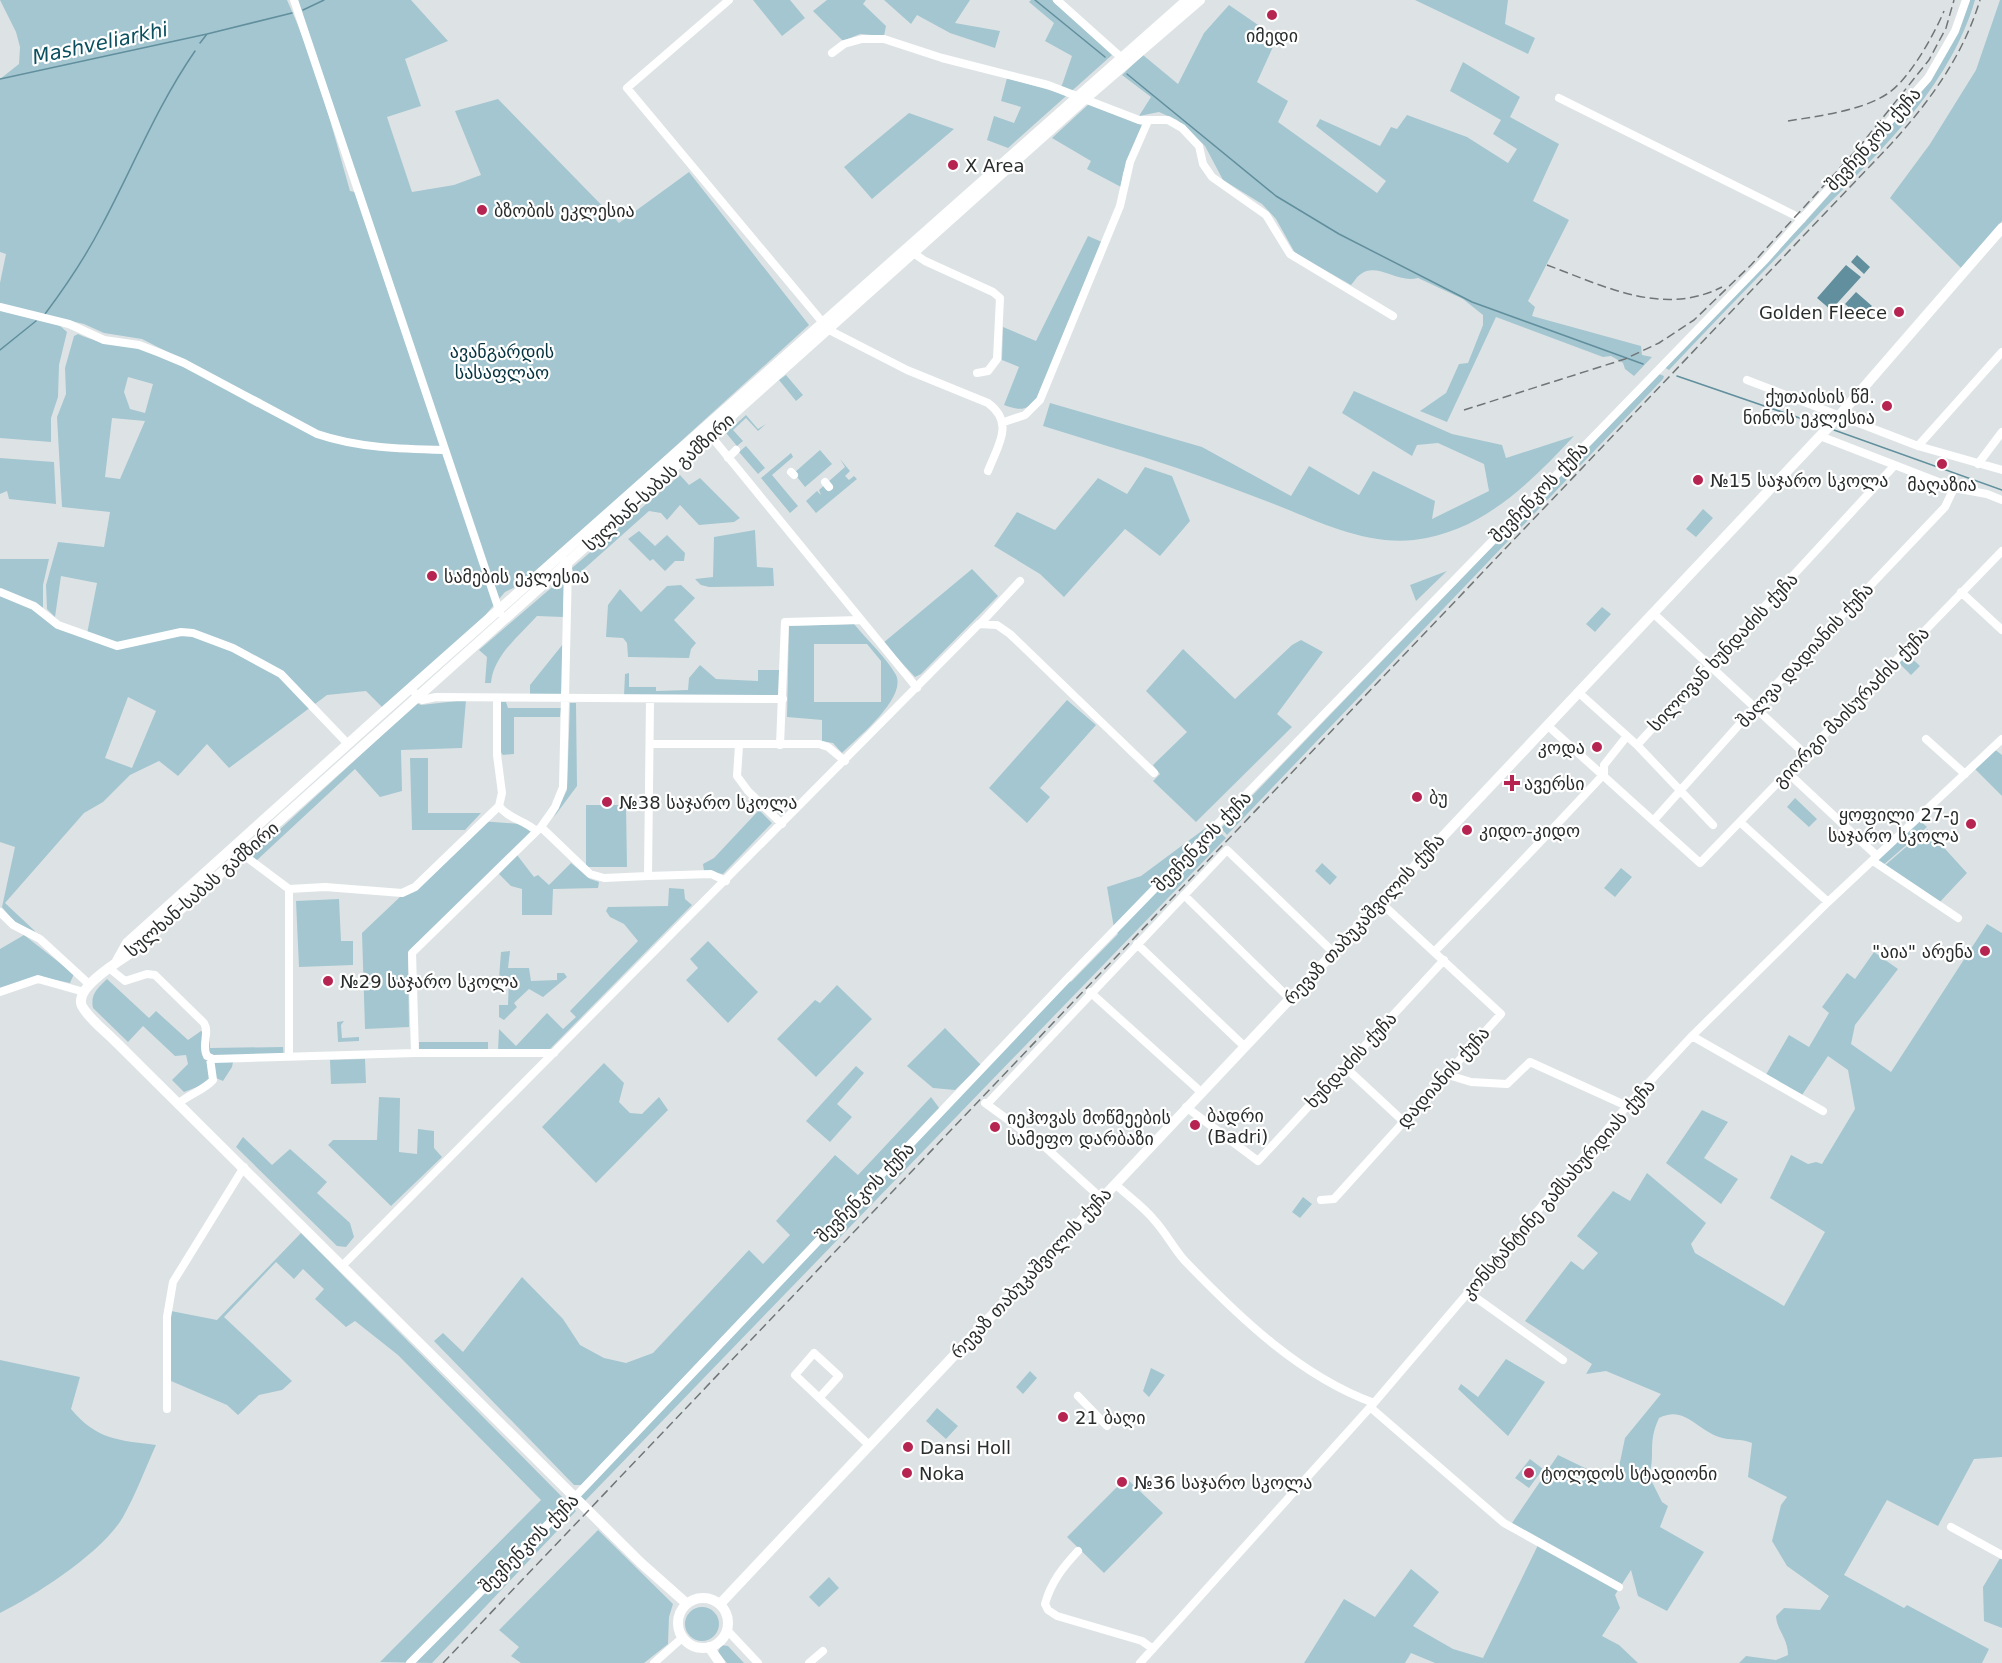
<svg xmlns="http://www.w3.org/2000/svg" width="2002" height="1663" viewBox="0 0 2002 1663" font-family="'DejaVu Sans','Noto Sans Georgian',sans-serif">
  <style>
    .green { fill: #a4c6d0; fill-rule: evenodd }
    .water { fill: #618f9d }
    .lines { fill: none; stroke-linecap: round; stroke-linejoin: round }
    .stream { stroke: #618f9d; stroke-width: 1.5 }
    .minor { stroke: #fff; stroke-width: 8 }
    .major { stroke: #fff; stroke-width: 10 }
    .rail { stroke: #717576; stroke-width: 1.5; stroke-dasharray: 9 4.5; stroke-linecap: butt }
    .poi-dot { fill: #b62552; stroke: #fff; stroke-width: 2 }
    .labels { text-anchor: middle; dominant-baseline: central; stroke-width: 4.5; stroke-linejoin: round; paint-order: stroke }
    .poi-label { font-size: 18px; fill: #292c2c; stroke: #fff; text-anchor: start }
    .street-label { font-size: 18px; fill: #292c2c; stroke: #fff }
    .park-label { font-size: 18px; fill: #04323e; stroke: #fff }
    .water-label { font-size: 20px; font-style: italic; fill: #0c5060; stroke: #fff }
  </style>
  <rect width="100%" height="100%" fill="#dde3e5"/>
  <path class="green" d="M0,0h287c28,61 45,127 63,191l10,2 -62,-193h113l37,41 -43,18 16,47 -34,11 25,75 42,-7 27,-10 -26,-64 43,-12 121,124 70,-51 120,153 -283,257 -21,10 -23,27 -99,89 -17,-17 -39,4 -98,73 -22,-24 -29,32 -19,-15 -29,14 -27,27 -19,11 -79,90 31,29 -20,-8 -14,-17 13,-60 -15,-5v-246l24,8 62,35 11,-56 -36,-7 -6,41 4,4 -12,-12 -1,-24 12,-43 46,5 6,-35 -48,-5 -5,-90 9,-23 -1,-26 9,-32 4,-2c24,11 35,8 58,14 42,11 83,38 121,59l5,-7 -120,-61 -38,-6 -20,-9 -84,-20v-21l6,-29 -6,-2v-173l19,-15 1,-17 -4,-15zM128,377l25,7 -8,29 -15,-4 -6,-17zM112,418l33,3 -25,58 -15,-2zM128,697l28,14 -24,57 -27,-10z
    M753,0h37l15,18 -23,18z
    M827,0h39l-3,4 23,22 -2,10 -24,-2 -17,7 -30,-30z
    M884,0h86l-15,23 45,8 -5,17 -45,-15 -33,-18 -6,9z
    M1031,0h21l60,55 -104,93 -21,-8 7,-24 20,7 7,-16 -20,-6 6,-23 49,14 6,-7 10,-29 -27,-15 9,-18 -25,-21z
    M1415,0h93l-3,24 30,14 -7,16z
    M1970,0h5c-26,89 -98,154 -160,218 -49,51 -98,101 -146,152l-5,-3 140,-144 127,-142z
    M2000,0h2v221l-41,47 -71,-70 40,-54 46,-74z
    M1229,5l48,33 -20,44 31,19 -10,21 99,71 9,-12 -70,-55 4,-7 60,27 11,-19 6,2 10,-14 60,22 41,26 9,-14 -24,-15 8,-14 -51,-29 13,-29 57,35 -10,20 49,27 -26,57 36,19 -41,81 7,6 -3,9 109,30 1,9 10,2 -18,19 -9,-7 -2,-6 -12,-7 -8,1 -107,-40 -49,105 -27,-11 26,-18 13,-29 9,-1 15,-38v-10l-20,-16 -45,-21c-20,6 -41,-16 -57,-4 -4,2 -7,8 -10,11l-56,-32 -19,-34 -14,-15 -39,-24 -18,-34 -28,-26 -18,-8 -20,4 12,-19 -29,-22 21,-20 35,29 26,-51z
    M1090,103l53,23 -20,47 -2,14 -34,-18 4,-8 -39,-23z
    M909,113l45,16 -82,70 -28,-32z
    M1088,236l14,6 -64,156c-12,13 -17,13 -34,7l15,-38 -17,-7 1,-33 33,14z
    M0,310l59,15 8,7 -8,33 -1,32 -7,21v24l-51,-4z
    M1659,374l5,2 -1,3 -436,456 -6,-7z
    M786,375l17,20 -7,6 -17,-21z
    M1354,391l98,43 50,11 4,13 68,-22c-44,47 -92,96 -160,104 -47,5 -93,-17 -135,-34 -34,-13 -68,-26 -102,-38 -45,-15 -90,-28 -134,-42l7,-23 152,44 89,49 18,-30 50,29 14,-24 62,30 -3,18 57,-28 -5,-27 -46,-21 -21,2 -5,11 -70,-43z
    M746,415l12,14 8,-5 -8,7 -12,-13 -13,12 10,11 -6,5 -11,-13z
    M746,446l19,22 -7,6 -19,-22z
    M820,450l12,14 -27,23 -11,-14z
    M791,453l2,4 -21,18 26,31 -8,7 -29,-35z
    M0,458l54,4 2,42 -47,-5 -2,-8 -7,3z
    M840,459l10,12 -5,5 4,4 5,-4 3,3 -41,34 -10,-12 11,-10 4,4 -2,-5 26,-23z
    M1145,467l27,9 18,45 -30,35 -35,-27 -61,68 -24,-23 -46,-28 23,-34 38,18 43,-52 29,16z
    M680,475l9,10 11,-7 40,40 -6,4 -35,3 -19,-20 -13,15 -6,-7 -12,-2 -74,66 -3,-9z
    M1703,509l10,9 -17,19 -10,-8z
    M755,530l2,37 16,1 1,18 -65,1 -8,-2 -6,-6 18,-2 1,-40z
    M639,531l16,15 12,-11 18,18 -1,8h-9l-10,10 -12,-12 -3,2 -22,-22z
    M0,559h49l-6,26v23l-43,-18z
    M972,569l26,27 -77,78 -6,3 -32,-34z
    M1447,571l-31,30 -6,-16z
    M565,576l-2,41 -26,-1c-17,19 -44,40 -46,67h-6l2,-26 -8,-7z
    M681,585l14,13 -21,22 22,23 -5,6 -2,9 -61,-1 -1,-14 -4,-5 -17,-1 2,-32 12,-16 21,23 26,-26z
    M1602,607l9,7 -16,18 -9,-8z
    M854,624c13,16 32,33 42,51 11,23 -39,63 -54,78l-9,-10 -11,-2v-21l-35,-3 2,-91zM814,644h53l14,17v41h-67z
    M1301,640l22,12 -46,62 15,13 -96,95 -43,-41 7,-7 -7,-9 34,-33 -41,-41 37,-42 52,50 57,-54z
    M563,644l-1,50 -32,1v-10z
    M1906,653l14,13 -9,9 -13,-13z
    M700,665l16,14 42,2v-11h23l-1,25 -156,1 1,-22 4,-1v14h27v4l32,-1 1,-12z
    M466,700l-4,48 -61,2 1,41 -22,6 -25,-28 -99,92 -6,-4 167,-154 4,2z
    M1067,700l29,25 -56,63 10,9 -23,26 -38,-35z
    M501,702h5l2,6h53l-1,9h-46v37l-11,1 -3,-4z
    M570,703h6l1,83 -23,31 13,-27z
    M1993,748l9,7v41l-29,-29z
    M410,758h18v55h53l-16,17h-53z
    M1795,798l22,21 -8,8 -22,-20z
    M586,805h40l1,62h-41z
    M759,810l13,13 -49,51 -19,-3 -1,-7 11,-6z
    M1917,818l10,9 -46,40 -4,-11z
    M480,821l40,3 13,9 -123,117 -2,6 1,71 -44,2 -3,-96z
    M1211,824l15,14 -644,666 -7,-7 492,-518 4,3 47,-48 -4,-6 -7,-41 34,-11z
    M1927,829l40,44 -29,31 -55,-37z
    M517,855l17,22 4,-2 11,10 22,-22 19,16 9,3 -1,6 -45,1 -1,26h-30v-26l-11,-3 -12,-12z
    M1322,863l15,14 -7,8 -15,-14z
    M1621,868l11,9 -17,20 -11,-9z
    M669,888l15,1 1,10 7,6 -143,145 -51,1 1,-22 17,17 31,-33 16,16 13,-12 -6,-6 68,-70 -14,-17 -14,-7 -4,-6 2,-4 60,-1z
    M339,899l2,42h12v24l-54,2 -3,-66z
    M1987,924l15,9v524l-28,2 -36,67 -51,-26 -43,75 60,33 3,-3 82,44 -7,14h-243l7,-7 30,4 12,-5c0,-17 -11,-24 -12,-39l8,-8 36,2 9,-14 -42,-30 -15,-25 9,-36 6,-8 -39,-20 4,-34c-12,-5 -21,-2 -33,-6 -23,-8 -35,-32 -60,-19 -12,26 -3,34 -10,58l13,26 6,4 -8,21 44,25 -37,59 -29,-15 -7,-26 -16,25 5,13 -18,28 17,9 19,18h-203l-24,-10 -6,10h-101l40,-64 31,18 36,-48 28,23 -26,34 40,23 30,9 56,-115 -29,-17 48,-71 54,26 8,-19 5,-24 36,-44 -55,-23 -20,3 6,-10 -67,-43 46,-60 12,9 15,-17 -21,-17 36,-45 17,10 17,-28 59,50 -15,21 4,9 89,53 41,-74 -55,-34 21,-43 17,9 8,-2 6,2 33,-55 -7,-39 -20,-14 -28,42 -36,-20 25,-43 20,12 20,-34 -7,-6 25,-34 8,6 19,-27 24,17 -43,56 -4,19 40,28z
    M24,935l50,39 -4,9 -33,-7 -37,14v-41z
    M708,941l50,51 -30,31 -42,-43 12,-12 -8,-9z
    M510,951l-2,17h21l2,13 26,-1v-7h7l3,4 -24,20 -14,-8 -15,14 3,4 -13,13 -5,-3v-12h9l1,-26 -10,-1 2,-26z
    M107,979l42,39 7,-7 32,29 13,-9 8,3 1,14 73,-1 1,13 -51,2 -1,5 -9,14 -12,-5 -6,8 -21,8 -12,-12 16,-16 -2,-9 -11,1 -32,-30 -15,16 -35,-34c-3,-14 5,-20 14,-29z
    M837,985l35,34 -56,58 -39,-38 38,-39 5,3z
    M344,1021l-3,4 1,13 17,-1v4l-21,1 -1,-20z
    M945,1028l36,37 -26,25 -22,-2 -26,-22z
    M419,1042h69v9h-69z
    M365,1059l1,24 -35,1 -1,-24z
    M604,1063l20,20 -5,19 11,11 12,1 17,-17 9,13 -72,73 -54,-56z
    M856,1066l8,7 -27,31 15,13 -22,25 -24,-21z
    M379,1097l21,1 -1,54 18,2 1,-25 16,2v17l8,9 -51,49 -63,-61 5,-5h44z
    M931,1097l9,12 -359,376h-7l-140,-144 9,-8 20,19 59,-75 41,42 17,26 24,13 22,5 27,-10 96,-103 14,14 27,-29 -14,-14 59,-66 23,20z
    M1702,1110l26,12 -24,36 34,21 -17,25 -55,-41z
    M243,1137l29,28 18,-16 37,33 -10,11 33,30 4,14 -8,10 -9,-1 -101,-99z
    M1303,1197l9,7 -12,14 -8,-6z
    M301,1233l275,278 -144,152 -52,-1 161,-162 -143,-145 -43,-34 -9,6 -31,-28 9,-10 -21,-20 -9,10 -18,-17 -52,55 68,64 -10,9 -23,5 -21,20 -11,-10 -56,-24v-70l46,9z
    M1506,1359l39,23 -37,54 -50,-47 3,-5 17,13z
    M0,1360l80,17 -9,32c26,31 47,31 85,36 -11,24 -20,49 -33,72 -20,35 -87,78 -123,96z
    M1151,1368l14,7 -16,22 -6,-6z
    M1030,1371l7,7 -14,16 -7,-7z
    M937,1408l21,18 -12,13 -20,-18z
    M1530,1459l13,10 -14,19 -14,-10z
    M1126,1478l37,35 -59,60 -37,-36z
    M598,1530l75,74 -4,13 -1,27 -24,19h-123l-10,-7 8,-9 -20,-17z
    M2002,1555v73l-18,-7 -1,-34z
    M829,1577l10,11 -20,19 -10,-10z
    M685 1624a17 17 0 1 1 34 0a17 17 0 1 1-34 0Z
    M721,1645l7,1 16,17h-17l-9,-11z"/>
  <path class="water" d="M1857,255l13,12 -6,7 -13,-12z
    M1846,265l15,12 -30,33 -14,-12z
    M1856,292l16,14 -11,12 -16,-14z"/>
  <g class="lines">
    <path class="stream" d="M1035,0l70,57
      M303,10l21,-10
      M200,43l7,-9 85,-21
      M1127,74l149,122 63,38 133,68 171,62
      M0,79l207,-45
      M45,314c21,-28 41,-58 57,-89 31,-58 55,-119 93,-174
      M0,350l36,-29
      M1677,376l137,47
      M1834,430l168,60"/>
    <path class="minor" d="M294,0l206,613
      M729,0l-102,88 202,242 78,40 81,33c27,20 10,42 0,68
      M1057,0l67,60
      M832,53l12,-9 18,-5h22l58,19 106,27 91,35h29l14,8 17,18 4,18 9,13 54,38 24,39 103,62
      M1559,98l243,121
      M909,250l16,11 68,31 7,6 -3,61 -9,12 -11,2
      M0,307l69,17 35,16 35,5 21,8 24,10 133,71c41,14 85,15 128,16
      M1747,380l171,66 84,24
      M1004,422l21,-7 15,-15 80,-194 10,-44 18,-41
      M706,430l211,258
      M1820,436l134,52 33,6 15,6
      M1918,446l84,-94
      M728,458l8,-8
      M1978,464l24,-32
      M791,472l3,3
      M825,482l4,5
      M0,592l34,14 24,19 59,21 64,-14 12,1 40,15 48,26 67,70
      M1961,592l41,38
      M1653,613l151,140
      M980,624l40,-43
      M1578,692l59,53 76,80
      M415,693l7,7 14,-3 347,2
      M1547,725l153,138 302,-312
      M1926,739l39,35
      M651,744h168l9,3 17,14
      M739,745l-2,31 11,15 34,33
      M780,745l5,-123 76,-2
      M1637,745l257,-279
      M1787,772l90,84
      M499,806c9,13 26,14 37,25
      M1654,820l100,-112 191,-201 9,-19
      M1740,822l88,80
      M541,827l49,47 14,4 44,-2 2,-176
      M233,847l56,42v167
      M1873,861l85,57
      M648,876l63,-2 15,7
      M289,889l36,-2 77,6 13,-6 84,-81 3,-13 -5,-38v-57
      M1184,895l105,103
      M0,912l13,13 27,14 50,46
      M1137,944l107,102
      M1435,951c57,-58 113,-117 169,-177v-9l23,-29
      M109,968l16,13 22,-7 8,1 49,48c6,10 -3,22 3,33l6,3 202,-6h139
      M0,992l38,-13 46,13
      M1090,992l111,100
      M1692,1036l131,75
      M415,1053l-3,-100 129,-126 14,-20 8,-20 5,-222 -4,-5
      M1345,1067l58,54
      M1445,1074l26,8 36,2 23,-22 97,44
      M179,1103c11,-9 25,-13 34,-23l-3,-22
      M985,1103l59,43 57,52
      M988,1103l239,-253 106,102
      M1186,1107l72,54 186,-201
      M1115,1184c13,12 29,23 40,37 11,12 19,28 30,40 54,56 115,115 189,142
      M1321,1200l13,-1 167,-185 -121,-112
      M343,1265l636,-641 18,1 13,9 144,139
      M1468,1292l95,68
      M1078,1396l29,30
      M820,1397l19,-21 -25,-23 -19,22 74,70
      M1370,1407l134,116 115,64
      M167,1409v-92l6,-35 71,-115
      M1951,1527l51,28
      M1078,1551c-15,16 -27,31 -33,53l3,6 9,6 85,25 11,8
      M727,1630l31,33
      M410,1663l165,-166 492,-518 697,-718 164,-183 27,-47 11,-31
      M654,1663l28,-25
      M809,1663l14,-12
      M1140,1663l234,-260 253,-297 65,-70 136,-134 174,-163"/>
    <path class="major" d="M117,961l10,-18 252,-227 808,-716
      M678 1623a25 25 0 1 1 50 0a25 25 0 1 1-50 0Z
      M686,1603l-45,-40 -526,-522c-10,-10 -26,-22 -33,-35 -9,-18 40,-47 52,-55l951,-852 115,-99
      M720,1604l1118,-1187 164,-189
      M709,1647l11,16"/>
    <path class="rail" d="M1788,121c30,-5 73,-10 99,-27 22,-14 47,-59 57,-83
      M1547,265c57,21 116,52 175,22
      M1464,410l161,-51 34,-16 35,-23 57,-55 109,-119 69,-86 17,-32 8,-28
      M443,1663l1448,-1519c39,-43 72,-88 89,-144"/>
  </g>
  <g class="poi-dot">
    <circle cx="1272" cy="15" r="6"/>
    <circle cx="953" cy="165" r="6"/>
    <circle cx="482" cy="210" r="6"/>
    <circle cx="1899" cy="312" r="6"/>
    <circle cx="1887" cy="406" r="6"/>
    <circle cx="1942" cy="464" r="6"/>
    <circle cx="1698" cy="480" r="6"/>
    <circle cx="432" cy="576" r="6"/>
    <circle cx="1597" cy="747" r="6"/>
    <path d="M1509 774h6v6h6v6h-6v6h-6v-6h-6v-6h6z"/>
    <circle cx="1417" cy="797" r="6"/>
    <circle cx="607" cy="802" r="6"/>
    <circle cx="1971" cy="824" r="6"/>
    <circle cx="1467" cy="830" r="6"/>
    <circle cx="1985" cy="951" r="6"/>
    <circle cx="328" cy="981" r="6"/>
    <circle cx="1195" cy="1125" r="6"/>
    <circle cx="995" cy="1127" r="6"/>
    <circle cx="1063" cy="1417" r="6"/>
    <circle cx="908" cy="1447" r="6"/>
    <circle cx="907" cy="1473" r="6"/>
    <circle cx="1529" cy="1473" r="6"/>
    <circle cx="1122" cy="1482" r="6"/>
  </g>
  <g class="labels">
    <g class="poi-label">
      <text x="1272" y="35" text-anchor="middle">იმედი</text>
      <text x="965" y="165">X Area</text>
      <text x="494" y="210">ბზობის ეკლესია</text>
      <text x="1887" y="312" text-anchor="end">Golden Fleece</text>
      <text x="1875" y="396" text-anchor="end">ქუთაისის წმ.<tspan x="1875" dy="21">ნინოს ეკლესია</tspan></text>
      <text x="1710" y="480">№15 საჯარო სკოლა</text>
      <text x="1942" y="484" text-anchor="middle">მაღაზია</text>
      <text x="444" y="576">სამების ეკლესია</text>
      <text x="1585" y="747" text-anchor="end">კოდა</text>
      <text x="1524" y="783">ავერსი</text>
      <text x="1429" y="797">ბუ</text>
      <text x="619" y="802">№38 საჯარო სკოლა</text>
      <text x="1959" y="814" text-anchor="end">ყოფილი 27-ე<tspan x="1959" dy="21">საჯარო სკოლა</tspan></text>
      <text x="1479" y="830">კიდო-კიდო</text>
      <text x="1973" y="951" text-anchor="end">"აია" არენა</text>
      <text x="340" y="981">№29 საჯარო სკოლა</text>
      <text x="1207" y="1115">ბადრი<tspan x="1207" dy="21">(Badri)</tspan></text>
      <text x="1007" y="1117">იეჰოვას მოწმეების<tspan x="1007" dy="21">სამეფო დარბაზი</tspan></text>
      <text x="1075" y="1417">21 ბაღი</text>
      <text x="920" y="1447">Dansi Holl</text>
      <text x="919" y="1473">Noka</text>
      <text x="1541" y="1473">ტოლდოს სტადიონი</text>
      <text x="1134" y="1482">№36 საჯარო სკოლა</text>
    </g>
    <g class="street-label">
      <text transform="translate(1873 139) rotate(-48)">შევჩენკოს ქუჩა</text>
      <text transform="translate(659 482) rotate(-42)">სულხან-საბას გამზირი</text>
      <text transform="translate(1539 492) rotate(-46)">შევჩენკოს ქუჩა</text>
      <text transform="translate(1723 652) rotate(-47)">სილოვან ხუნდაძის ქუჩა</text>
      <text transform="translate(1805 655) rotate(-47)">შალვა დადიანის ქუჩა</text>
      <text transform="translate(1851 707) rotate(-46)">გიორგი მაისურაძის ქუჩა</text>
      <text transform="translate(1202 841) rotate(-46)">შევჩენკოს ქუჩა</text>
      <text transform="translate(202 889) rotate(-41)">სულხან-საბას გამზირი</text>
      <text transform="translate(1364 919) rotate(-47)">რევაზ თაბუკაშვილის ქუჩა</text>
      <text transform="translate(1351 1060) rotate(-47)">ხუნდაძის ქუჩა</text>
      <text transform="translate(1443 1077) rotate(-48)">დადიანის ქუჩა</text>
      <text transform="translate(1558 1189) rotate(-49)">კონსტანტინე გამსახურდიას ქუჩა</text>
      <text transform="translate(865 1192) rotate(-46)">შევჩენკოს ქუჩა</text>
      <text transform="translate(1031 1273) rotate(-47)">რევაზ თაბუკაშვილის ქუჩა</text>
      <text transform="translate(529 1543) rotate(-45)">შევჩენკოს ქუჩა</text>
    </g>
    <g class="park-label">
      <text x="502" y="351">ავანგარდის<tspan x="502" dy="21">სასაფლაო</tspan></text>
    </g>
    <g class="water-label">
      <text transform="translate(100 43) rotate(-12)">Mashveliarkhi</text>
    </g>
  </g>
</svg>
